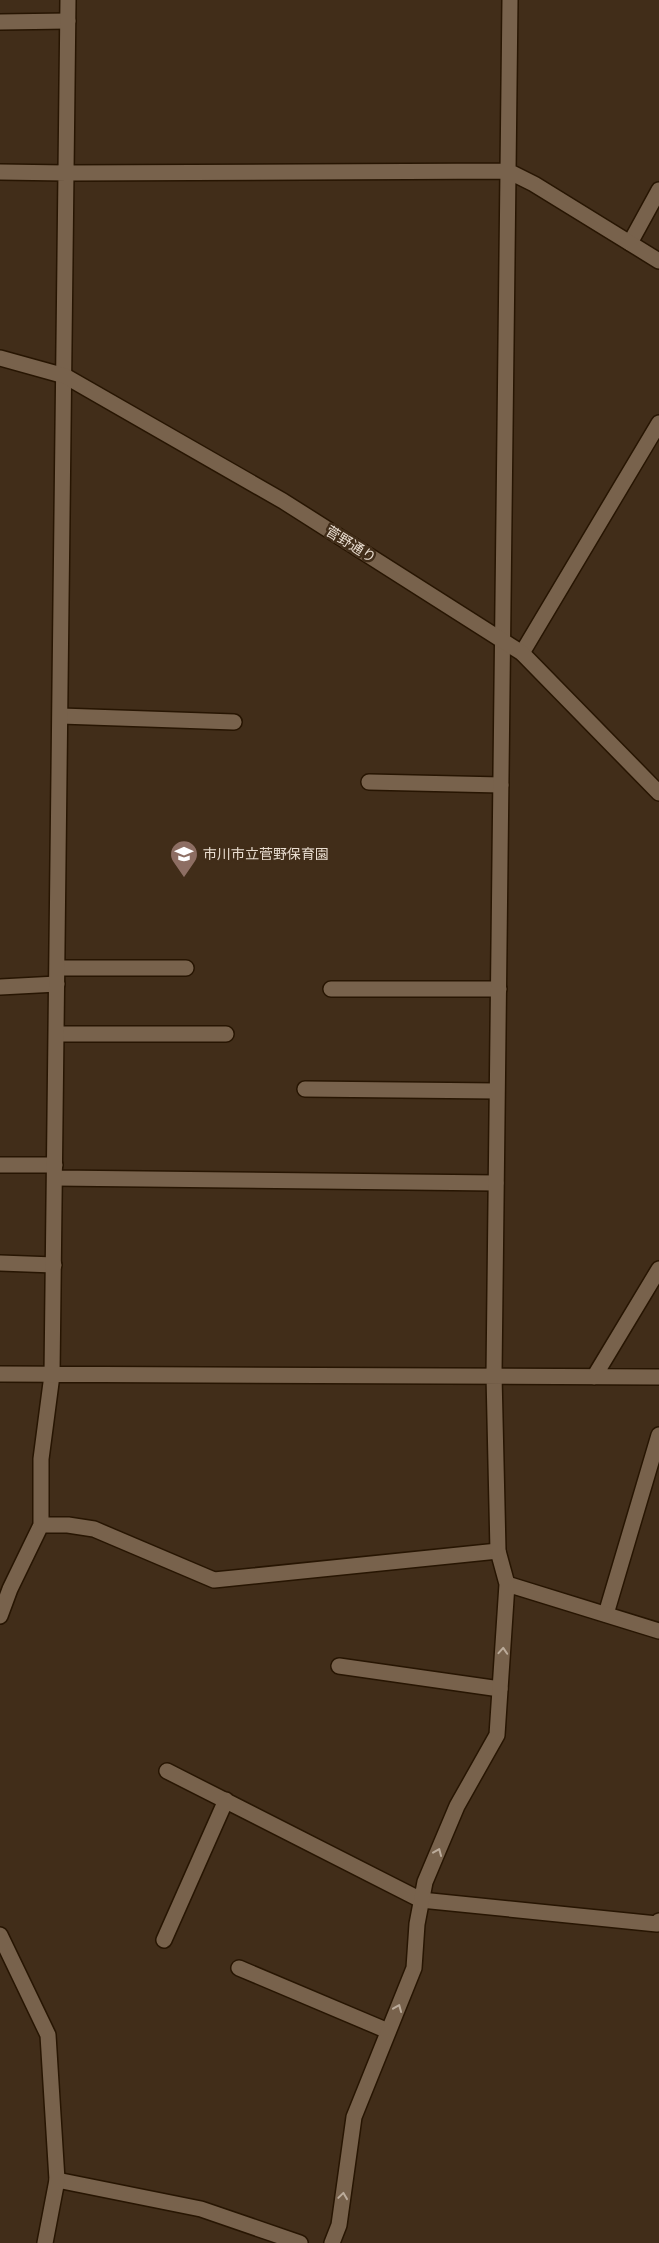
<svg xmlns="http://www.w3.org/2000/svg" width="659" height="2243" viewBox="0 0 659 2243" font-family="Ubuntu,'Noto Sans JP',sans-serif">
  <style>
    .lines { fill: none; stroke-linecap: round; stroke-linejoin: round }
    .service-casing { stroke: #271502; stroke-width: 18 }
    .minor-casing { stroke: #271502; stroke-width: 18 }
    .tertiary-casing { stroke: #271502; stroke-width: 18 }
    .service { stroke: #78624c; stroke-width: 15 }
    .minor { stroke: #78624c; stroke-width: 15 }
    .tertiary { stroke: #78624c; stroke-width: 15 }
    .oneway { stroke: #bcac9b }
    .labels { text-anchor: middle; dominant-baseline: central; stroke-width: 5; stroke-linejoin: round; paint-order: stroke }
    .street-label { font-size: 14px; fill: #e9ddd0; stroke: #412d19 }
    .poi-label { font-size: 14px; fill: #e9ddd0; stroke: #412d19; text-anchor: start }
  </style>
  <rect width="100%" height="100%" fill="#412d19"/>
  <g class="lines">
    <g class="service-casing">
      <path id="service" d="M0,22l68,-1
        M630,243l29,-53
        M61,716l173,6
        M369,782l132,3
        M58,968h128
        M0,987l57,-3
        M331,989h168
        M57,1034h169
        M305,1089l191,2
        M0,1165h55
        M55,1178l441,5
        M0,1263l54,2
        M41,1525h27l26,4 120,51 284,-29
        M606,1614l53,-179
        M0,1616l10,-27 31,-64v-66l11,-84
        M339,1666l161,23
        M167,1771l254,129 236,24 2,-3
        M164,1940l62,-140
        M239,1968l149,63
        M57,2180l144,29 99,34"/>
    </g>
    <g class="minor-casing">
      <path id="minor" d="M0,172l66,1 442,-2 26,13 125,77
        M522,653l137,-230
        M0,1374l659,3
        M52,1375l16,-1375
        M594,1377l65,-108
        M507,1584l152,47
        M0,1935l48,100 9,145 -12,63
        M332,2243l7,-18 15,-108 60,-149 3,-44 8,-42 32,-76 40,-71 10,-151 -9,-33 -4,-176 16,-1375"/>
    </g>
    <g class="tertiary-casing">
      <path id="tertiary" d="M0,358l65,18 218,125 239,152 137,140"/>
    </g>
    <use href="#service" class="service"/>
    <use href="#minor" class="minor"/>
    <use href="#tertiary" class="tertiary"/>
  </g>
  <defs><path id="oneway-chevron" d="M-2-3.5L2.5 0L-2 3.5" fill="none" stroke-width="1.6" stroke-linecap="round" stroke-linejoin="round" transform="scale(1.25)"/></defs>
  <g class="oneway">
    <use href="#oneway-chevron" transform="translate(503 1651) rotate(-86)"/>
    <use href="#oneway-chevron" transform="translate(438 1852) rotate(-67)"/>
    <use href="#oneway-chevron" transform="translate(398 2008) rotate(-68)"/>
    <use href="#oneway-chevron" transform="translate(343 2196) rotate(-82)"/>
  </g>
  <defs>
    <g id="school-pin" transform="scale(1.4375)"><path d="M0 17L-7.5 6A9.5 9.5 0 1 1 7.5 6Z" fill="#8d6e63" stroke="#412d19"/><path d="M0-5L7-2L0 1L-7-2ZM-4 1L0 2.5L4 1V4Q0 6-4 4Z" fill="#fff"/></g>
  </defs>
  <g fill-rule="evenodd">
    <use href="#school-pin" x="184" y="854"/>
  </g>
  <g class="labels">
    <g class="street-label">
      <text transform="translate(351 544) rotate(32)">菅野通り</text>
    </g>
    <g class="poi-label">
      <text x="203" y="854">市川市立菅野保育園</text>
    </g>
  </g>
</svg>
